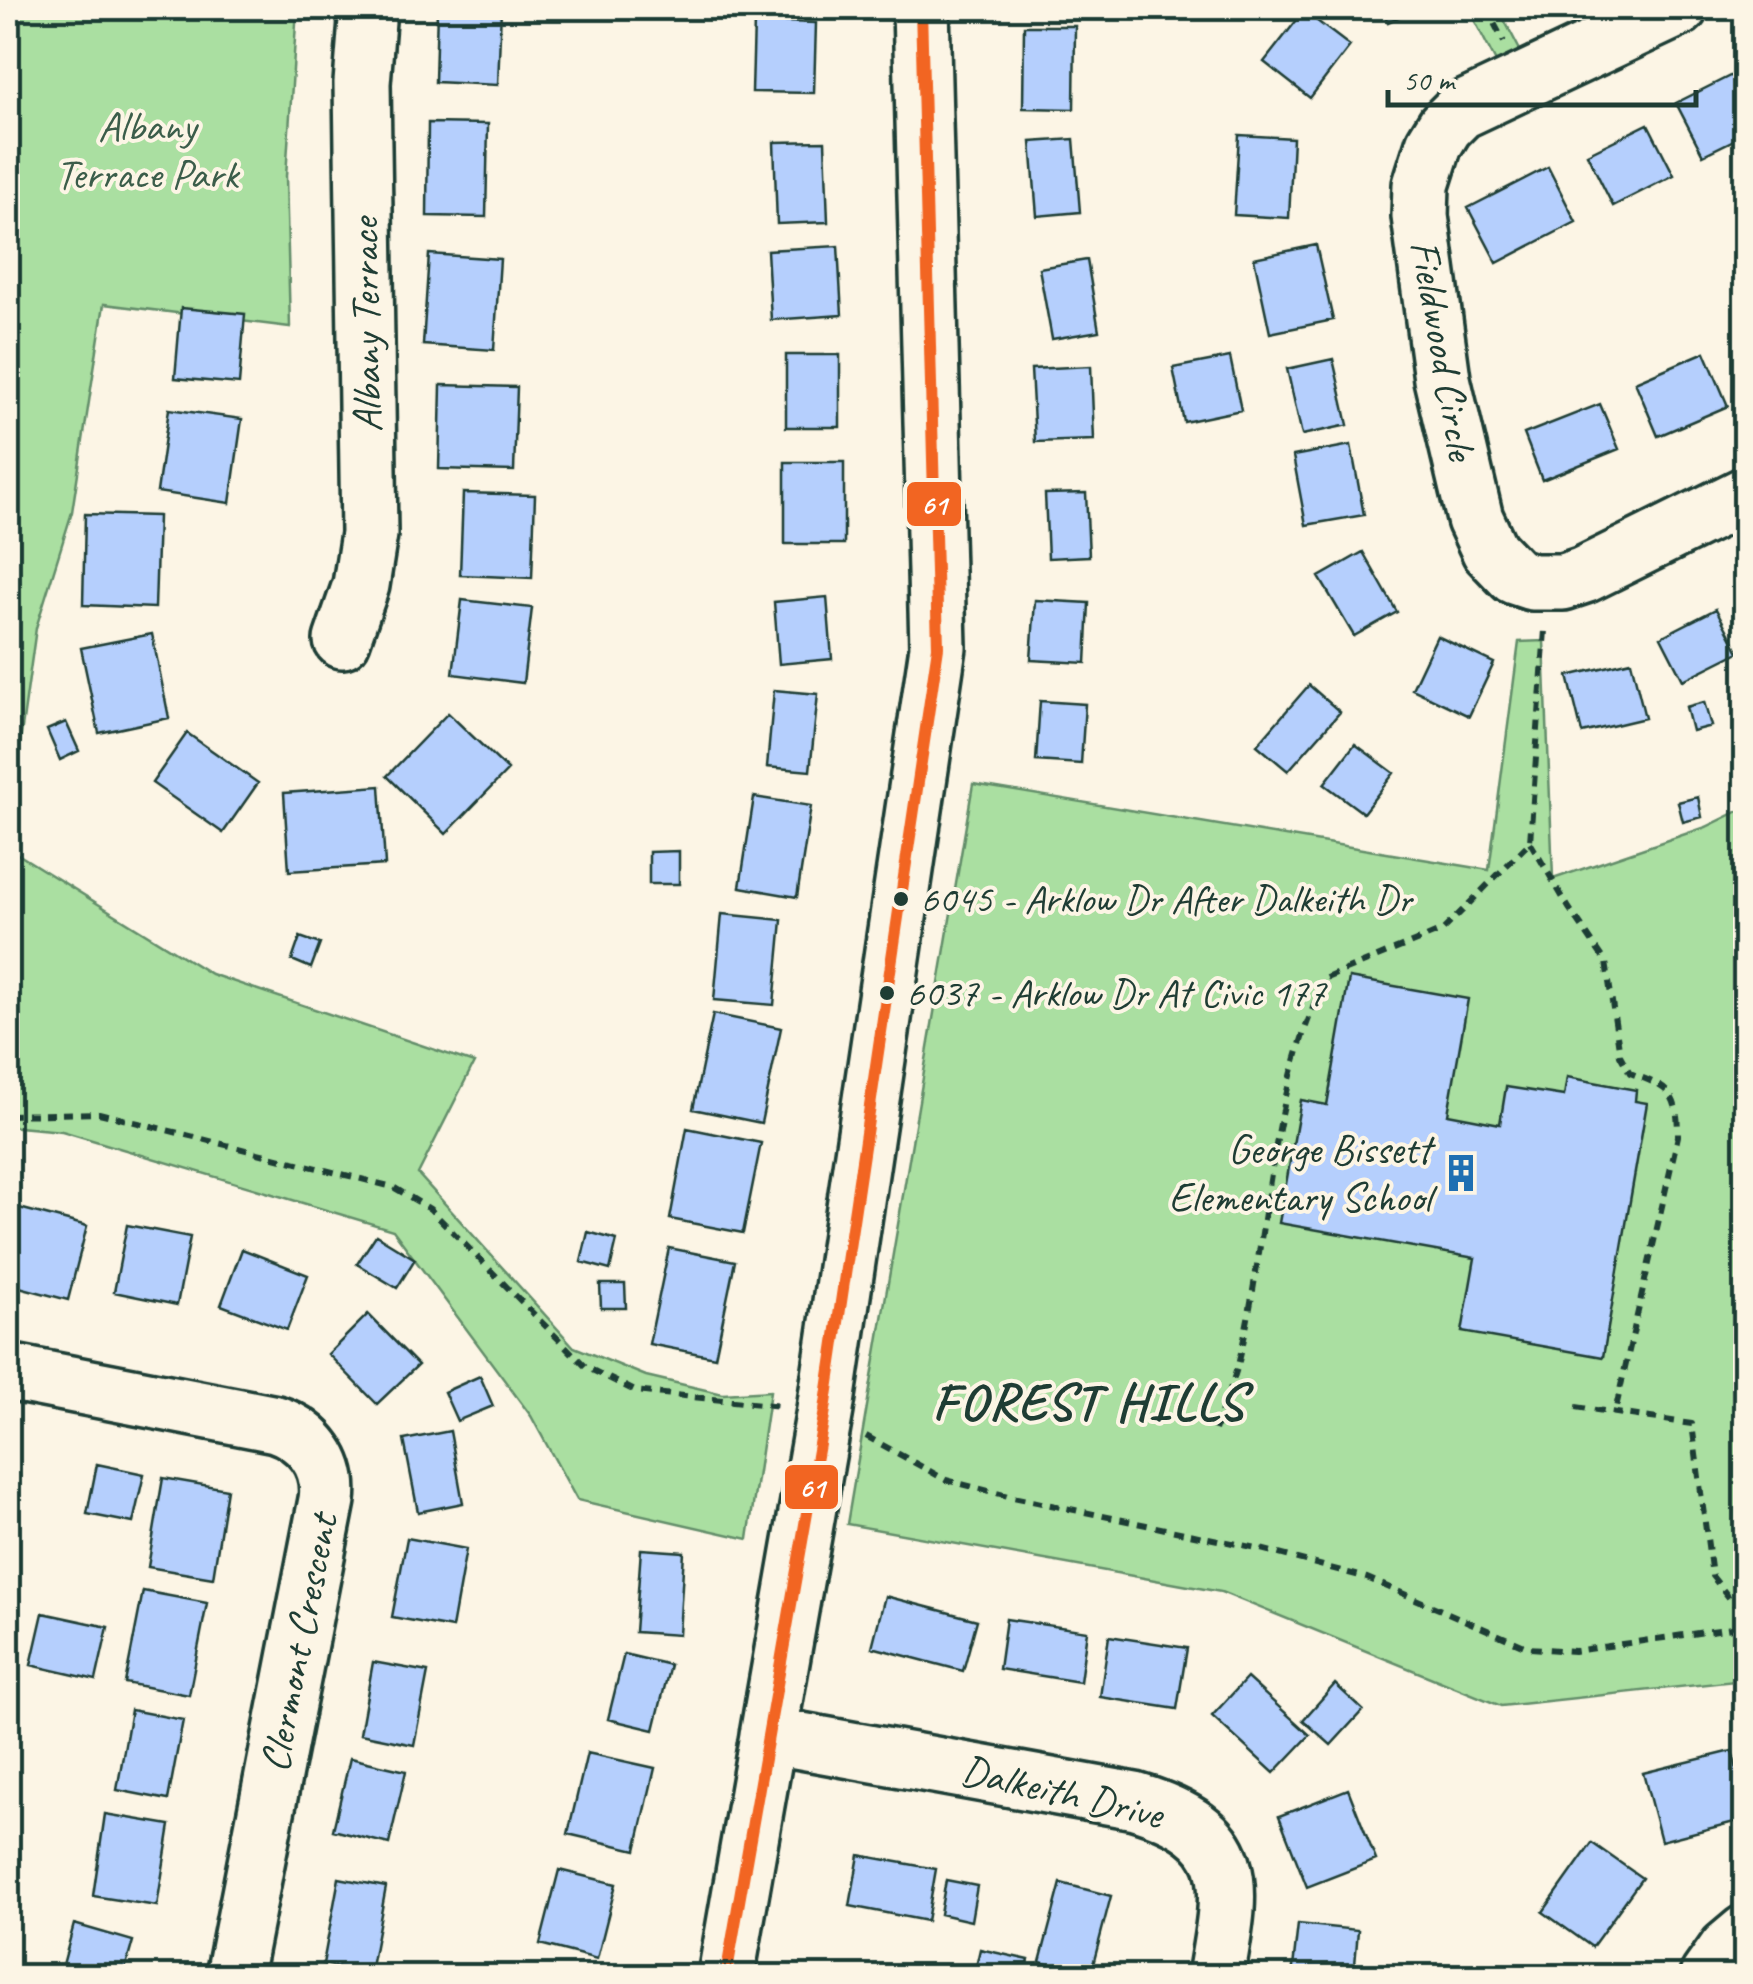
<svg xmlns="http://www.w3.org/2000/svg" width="1753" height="1984" viewBox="0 0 1753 1984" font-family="Caveat,sans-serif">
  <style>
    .green { fill: #aadfa1; stroke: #648e6a; stroke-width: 2.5 }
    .building { fill: #b5cffd; stroke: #1f3d34; stroke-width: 2.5 }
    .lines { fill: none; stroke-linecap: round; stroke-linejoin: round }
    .minor-casing { stroke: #1f3d34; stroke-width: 62 }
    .path { stroke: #1f3d34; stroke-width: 6; stroke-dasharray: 10 8; stroke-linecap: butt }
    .minor { stroke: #fcf5e5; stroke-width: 55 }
    .bus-1-casing { stroke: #fcf5e5; stroke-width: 20 }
    .bus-1 { stroke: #f26522; stroke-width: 12 }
    .bus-dot { fill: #1f3d34; stroke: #fcf5e5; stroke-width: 4 }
    .labels { text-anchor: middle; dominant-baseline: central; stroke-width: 8; stroke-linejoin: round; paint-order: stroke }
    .bus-label { font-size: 40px; fill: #1f3d34; stroke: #fcf5e5; text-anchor: start }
    .park-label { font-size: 42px; fill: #3b5d4a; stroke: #fcf5e5 }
    .street-label { font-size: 42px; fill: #1f3d34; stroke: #fcf5e5 }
    .poi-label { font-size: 42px; fill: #1f3d34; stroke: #fcf5e5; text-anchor: end }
    .district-label { font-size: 52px; font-weight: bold; letter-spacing: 2.5px; fill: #1f3d34; stroke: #fcf5e5 }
    .line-badge { stroke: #fcf5e5; stroke-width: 4 }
    .badge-label { font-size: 28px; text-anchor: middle; font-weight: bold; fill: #fff }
  </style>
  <rect width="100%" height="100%" fill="#fcf5e5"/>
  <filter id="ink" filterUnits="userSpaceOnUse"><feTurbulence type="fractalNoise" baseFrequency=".01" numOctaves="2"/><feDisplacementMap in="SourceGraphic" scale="20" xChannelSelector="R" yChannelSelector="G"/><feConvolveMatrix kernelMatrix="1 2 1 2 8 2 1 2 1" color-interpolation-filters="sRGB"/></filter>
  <g filter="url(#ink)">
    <path class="green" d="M8,8h289l-11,168 4,151 -186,-23 -32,208 -36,116 -28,200z
      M1468,8h30l23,44 -25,10z
      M1544,641l9,238 153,-52 39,-19v872l-244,26 -280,-114 -374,-68 126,-740 516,86 30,-228z
      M8,848l203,126 263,89 -56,111 156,173 72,29 77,18 47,-3 -22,148 -171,-39 -46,-84 -138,-186 -331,-99 -54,-5z"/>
    <path class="building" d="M437,8h64l-3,77 -63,-3z
      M1381,8h36l-29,14z
      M1304,11l46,35 -40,52 -46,-36z
      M754,21l62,2 -2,70 -62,-1z
      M1024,26h51l-1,83 -51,-1z
      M1746,68v66l-43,21 -27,-52z
      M428,123l60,1 -2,93 -59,-1z
      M1648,124l26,51 -61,31 -26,-52z
      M1239,135l54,3 -4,80 -55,-3z
      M1074,139l6,73 -43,4 -6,-74z
      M825,141l3,81 -51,2 -3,-82z
      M1548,167l28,55 -79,41 -29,-55z
      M1316,245l17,75 -63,13 -16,-75z
      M838,246l4,69 -71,5 -4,-70z
      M429,254l71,5 -6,91 -71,-5z
      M1087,260l12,71 -47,8 -13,-71z
      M181,308l64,6 -6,70 -64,-6z
      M1705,352l23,54 -70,30 -23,-54z
      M786,355h54v72h-54z
      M1230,357l11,53 -57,12 -11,-54z
      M1333,359l15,66 -46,10 -15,-66z
      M1091,366l3,74 -59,2 -4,-73z
      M441,385l76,2 -3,84 -75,-2z
      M1600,404l19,45 -77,31 -18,-46z
      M169,409l73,10 -12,84 -73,-11z
      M1351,445l13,70 -58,10 -13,-69z
      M785,462h59v82h-59z
      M463,493l72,2 -3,83 -72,-3z
      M1086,493l3,63 -41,2 -3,-64z
      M85,514l73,2 -3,92 -72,-3z
      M1363,552l34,60 -43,24 -35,-59z
      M827,597l5,62 -53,5 -5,-62z
      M462,600l70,8 -9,75 -70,-9z
      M1035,600l54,3 -3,60 -55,-3z
      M1716,609l23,43 -56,28 -22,-43z
      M152,634l17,84 -70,15 -18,-85z
      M1437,636l57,27 -25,53 -57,-27z
      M1631,661l14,57 -63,15 -14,-57z
      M1309,685l31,27 -52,59 -31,-26z
      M774,690l44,4 -8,77 -43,-4z
      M1040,701l45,3 -4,60 -45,-3z
      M1704,702l7,24 -19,5 -6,-24z
      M448,713l60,57 -62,64 -59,-58z
      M66,722l13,29 -19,9 -13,-30z
      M187,733l71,50 -35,50 -71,-50z
      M1355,744l39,29 -31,40 -39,-29z
      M380,786l5,79 -96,6 -5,-78z
      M754,797l57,9 -14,91 -57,-10z
      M1698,797l4,20 -19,5 -5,-20z
      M679,851v33h-30v-32z
      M722,914l60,6 -8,85 -60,-5z
      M300,937l20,7 -9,24 -19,-8z
      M1349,978l119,21 -20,115 52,10 6,-37 58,9 3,-19 69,13 -1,11 12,2 -44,254 -141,-25 13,-74 -196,-35 22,-123 26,5z
      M713,1014l68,14 -20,95 -68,-14z
      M687,1128l74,15 -18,90 -73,-14z
      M8,1205l79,21 -19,74 -60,-16z
      M127,1225l63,12 -13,68 -63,-13z
      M588,1232l29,8 -7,30 -29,-8z
      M376,1235l39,24 -18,29 -40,-24z
      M669,1248l66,13 -20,96 -66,-13z
      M242,1249l66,26 -21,55 -66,-25z
      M600,1284h25l1,24h-25z
      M368,1314l50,51 -41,39 -49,-50z
      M480,1376l13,30 -36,15 -13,-29z
      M450,1431l13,72 -45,9 -14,-72z
      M97,1464l47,10 -11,49 -46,-9z
      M163,1478l64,11 -14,89 -65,-11z
      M407,1538l59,11 -14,79 -60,-11z
      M641,1549l43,3 -5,83 -44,-3z
      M143,1591l64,12 -18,92 -64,-12z
      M885,1596l92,24 -14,51 -91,-24z
      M43,1613l65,14 -12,53 -65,-15z
      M1006,1619l81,12 -7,51 -81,-13z
      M1109,1636l78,12 -10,61 -77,-12z
      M624,1654l46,11 -16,65 -46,-11z
      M373,1662l55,10 -14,73 -54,-11z
      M1247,1678l63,57 -36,38 -62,-57z
      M1335,1684l28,26 -32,35 -28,-25z
      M131,1710l52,10 -15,80 -51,-10z
      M1732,1751l14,53v15l-85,22 -18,-68z
      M587,1753l68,15 -19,82 -68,-16z
      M350,1758l56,13 -17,73 -56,-14z
      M1348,1789l28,71 -69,27 -28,-71z
      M105,1814l65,11 -13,81 -64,-10z
      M1592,1843l50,35 -50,69 -49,-35z
      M859,1855l77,14 -9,52 -77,-15z
      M559,1870l57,14 -19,75 -57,-15z
      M339,1878l47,9 -16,86 -47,-9z
      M946,1880l31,6 -6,35 -31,-7z
      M1061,1883l50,13 -21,80 -50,-14z
      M74,1924l59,17 -10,35h-63z
      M1298,1924l60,6 -4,46h-62z
      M980,1949l49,11 -4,16h-26l-24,-5z"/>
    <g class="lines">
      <g class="minor-casing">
        <path id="minor" d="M1679,8l-219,103 -15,15 -11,18 -13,41 -1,31 22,163 33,140 15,32 24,25 18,6h31l21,-7 162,-80
          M342,640l19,-55 8,-51 -7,-451 6,-75
          M8,1372l268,52c33,11 56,40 51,76l-93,476
          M768,1735l367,66c108,32 98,81 81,175
          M726,1976l99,-566 113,-763 -17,-639
          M1708,1976l19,-27 19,-16"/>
      </g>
      <path class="path" d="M1486,8l18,34
        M1530,842l39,66 37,54 14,93 10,18c39,15 48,18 48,63l-63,276
        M8,1115l91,-2 294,74 37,22 156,158 49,24 146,15
        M1576,1407l116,17 20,152 34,43
        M1215,1430c8,-24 19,-48 25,-73 29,-126 29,-260 86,-379l117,-48 87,-88 15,-212
        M866,1436l80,44 62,16 253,53 106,29 162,70 45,3 172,-25"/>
      <use href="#minor" class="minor"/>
      <g class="bus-1-casing">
        <path id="bus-1" d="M726,1976l99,-566 113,-763 -17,-639"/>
      </g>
      <use href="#bus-1" class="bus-1"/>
    </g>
  </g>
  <defs>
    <g id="building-bare" transform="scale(3)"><path d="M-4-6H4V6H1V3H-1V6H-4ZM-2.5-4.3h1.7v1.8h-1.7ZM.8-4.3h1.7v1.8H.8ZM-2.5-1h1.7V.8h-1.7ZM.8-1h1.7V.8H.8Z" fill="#1f6fb2" stroke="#fcf5e5" stroke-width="2.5" paint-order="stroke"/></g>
  </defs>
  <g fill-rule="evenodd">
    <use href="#building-bare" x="1461" y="1173"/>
  </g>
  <g class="bus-dot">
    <circle cx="901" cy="899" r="9"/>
    <circle cx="887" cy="993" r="9"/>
  </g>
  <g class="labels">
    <g class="bus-label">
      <text x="920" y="899">6045 - Arklow Dr After Dalkeith Dr</text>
      <text x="906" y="993">6037 - Arklow Dr At Civic 177</text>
    </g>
    <g class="park-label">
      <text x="147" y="126">Albany<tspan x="147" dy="48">Terrace Park</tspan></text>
    </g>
    <g class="street-label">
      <text transform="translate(366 325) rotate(-91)">Albany Terrace</text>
      <text transform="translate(1443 350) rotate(80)">Fieldwood Circle</text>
      <text transform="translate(299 1643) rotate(-79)">Clermont Crescent</text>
      <text transform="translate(1062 1792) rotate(13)">Dalkeith Drive</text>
    </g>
    <g class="poi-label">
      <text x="1431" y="1149">George Bissett<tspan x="1431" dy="48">Elementary School</tspan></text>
    </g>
    <g class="district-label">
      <text x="1089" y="1402">FOREST HILLS</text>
    </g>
  </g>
  <g class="line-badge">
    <rect x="905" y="480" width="58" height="48" rx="10" fill="#f26522"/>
    <rect x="783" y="1463" width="57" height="48" rx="10" fill="#f26522"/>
  </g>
  <g class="badge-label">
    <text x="934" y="514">61</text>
    <text x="812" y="1497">61</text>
  </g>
  <rect width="1753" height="1984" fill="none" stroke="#fcf5e5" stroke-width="40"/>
  <rect x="20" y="20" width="1713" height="1944" fill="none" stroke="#1f3d34" stroke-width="4" filter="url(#ink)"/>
  <path d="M1388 90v15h308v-15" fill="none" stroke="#1f3d34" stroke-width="5"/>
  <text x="1403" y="90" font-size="30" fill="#1f3d34" stroke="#fcf5e5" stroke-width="8" paint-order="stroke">50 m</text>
</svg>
